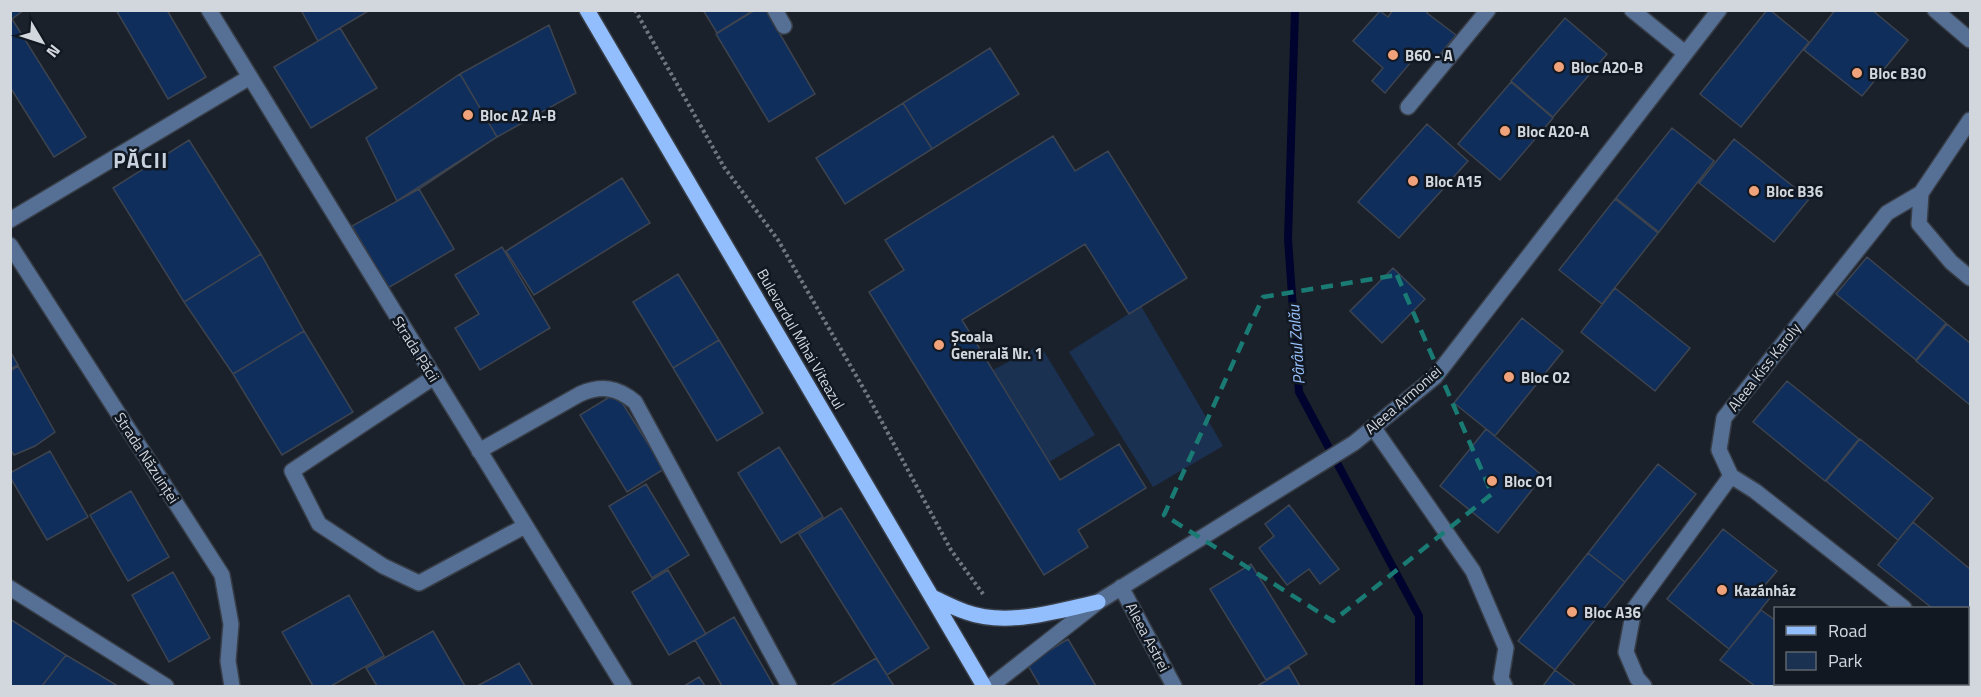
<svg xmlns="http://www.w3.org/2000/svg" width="1981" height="697" viewBox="0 0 1981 697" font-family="'Titillium Web',sans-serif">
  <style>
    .green { fill: #1b3152 }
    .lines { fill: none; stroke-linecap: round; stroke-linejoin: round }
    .stream { stroke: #00032d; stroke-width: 8 }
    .building { fill: #0f2e5c; stroke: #3d444f; stroke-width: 1.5 }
    .minor-casing { stroke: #383e47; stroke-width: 18 }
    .major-casing { stroke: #383e47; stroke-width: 18 }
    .path { stroke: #71767e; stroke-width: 4; stroke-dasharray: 3 3; stroke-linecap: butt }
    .minor { stroke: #556f95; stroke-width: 15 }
    .major { stroke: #93befd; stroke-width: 15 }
    .marked { fill: none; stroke: #197b74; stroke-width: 4.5; stroke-dasharray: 12 8; stroke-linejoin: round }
    .poi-dot { fill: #f0a27a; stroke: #111821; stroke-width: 2 }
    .labels { text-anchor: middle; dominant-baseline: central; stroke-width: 5; stroke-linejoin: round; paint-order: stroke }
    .poi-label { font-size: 15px; font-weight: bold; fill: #d2d6dd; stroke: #111821; text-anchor: start }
    .street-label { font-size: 15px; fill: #d2d6dd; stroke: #111821 }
    .water-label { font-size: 16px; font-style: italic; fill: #99c1fd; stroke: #111821 }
    .district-label { font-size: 21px; font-weight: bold; letter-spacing: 1.5px; fill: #c8d1de; stroke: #111821 }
  </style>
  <rect width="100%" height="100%" fill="#1b212a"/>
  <path class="green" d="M1141,306l82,140 -70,41 -84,-135z
    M1040,345l55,90 -46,27 -56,-92z"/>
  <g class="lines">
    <path class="stream" d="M1295,10l-7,229 11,153 120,224v70"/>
  </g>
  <path class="building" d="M10,10h14l-12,9 74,118 -32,20 -44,-70z
    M116,10h51l39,67 -38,22z
    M301,10h69l-52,31z
    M301,10h69l-52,31z
    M703,10h51l-37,23z
    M755,10h11l49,84 -46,28 -53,-88z
    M1393,10h35l-1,3 29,22 -21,25 -14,-10 -36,43 -13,-12 11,-13 -30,-27 27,-30 8,6z
    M1767,10h3l39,32 -68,85 -41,-33z
    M1835,10h37l36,30 -46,56 -58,-46z
    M1565,18l42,36 -54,63 -42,-36z
    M549,25l27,68 -79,44 -78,52 -22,12 -31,-63 94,-64z
    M549,25l27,68 -79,44 -37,-63z
    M340,28l37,60 -66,40 -37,-61z
    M990,48l29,46 -87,55 -29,-46z
    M460,74l37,63 -100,64 -31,-63z
    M1511,82l42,36 -53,62 -42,-36z
    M903,103l29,46 -87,55 -29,-46z
    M1427,124l41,37 -69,77 -41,-36z
    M1672,128l42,33 -55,71 -43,-34z
    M1053,136l22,35 33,-20 79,127 -58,36 -44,-70 -123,76 98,160 59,-36 27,44 -68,42 10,17 -44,28 -175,-283 35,-22 -19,-30z
    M1734,139l75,60 -35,43 -75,-59z
    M189,140l72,114 -77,48 -71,-114z
    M622,178l28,45 -116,72 -28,-44z
    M419,189l35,60 -66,39 -36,-62z
    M1615,199l43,34 -56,71 -43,-34z
    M502,247l48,81 -70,42 -25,-42 24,-14 -24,-39z
    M261,254l43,77 -71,43 -49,-72z
    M1867,257l79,66 -30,37 -80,-66z
    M1393,268l32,31 -43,44 -32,-32z
    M678,274l41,66 -46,28 -40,-66z
    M1615,288l75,60 -35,43 -74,-59z
    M1522,318l41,33 -68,85 -41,-33z
    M1947,324l23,19v62l-54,-44z
    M304,331l49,81 -71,43 -49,-81z
    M719,340l44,73 -46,28 -44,-73z
    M10,351l8,14 -8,4z
    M18,366l37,66 -20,14 -21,9 -4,-6v-78z
    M1787,381l72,58 -34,42 -72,-59z
    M616,393l48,76 -37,23 -47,-77z
    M1486,429l57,47 -45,57 -58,-47z
    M1860,439l73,59 -35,42 -72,-59z
    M779,447l44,70 -42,26 -43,-70z
    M50,451l38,66 -41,23 -37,-63v-4z
    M1658,464l38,30 -71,88 -37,-29z
    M646,484l43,71 -37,23 -43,-72z
    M131,491l38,66 -41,24 -38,-66z
    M1289,505l50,64 -19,15 -11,-15 -22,16 -28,-37 15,-12 -9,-12z
    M841,508l88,140 -42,27 -88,-141z
    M1913,522l57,47v48l-2,4v-13h-36l-54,-43z
    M1723,529l54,42 -13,15 10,7 -45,56 -62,-50z
    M1588,553l37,29 -70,88 -37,-29z
    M1251,564l56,90 -41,26 -56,-91z
    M668,570l38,64 -37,21 -37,-63z
    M173,572l37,66 -41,24 -37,-67z
    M349,595l35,61 -53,30h-18l-31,-54z
    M1761,610l15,11v63h30l-2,2h-49l-35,-26z
    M734,617l40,69h-52l-27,-46z
    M10,619l56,36 -24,31h-32z
    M433,631l32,55h-88l-11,-18z
    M1068,639l28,47h-56l-13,-22z
    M66,655l52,31h-76z
    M876,658l18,28h-64z
    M519,663l14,23h-56l21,-11z
    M1289,667l11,19h-43z
    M1555,670l21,16h-33z
    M699,677l6,9h-21z
    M1831,684h94l-3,2h-87z"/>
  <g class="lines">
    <g class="minor-casing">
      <path id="minor" d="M209,10l415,676
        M775,10l9,16
        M1632,10l53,43
        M1935,10l35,30
        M1408,107l80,-97
        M1970,120l-49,73 -2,31 32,38 19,16
        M10,220l240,-143
        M10,245l212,330 9,49 -3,37 4,25
        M434,377l-142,94 27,53 64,42 36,17 106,-57
        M1373,427l100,144 33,77 -5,30 4,8
        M479,451l101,-57c21,-9 37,-7 55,8l154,284
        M1121,587l53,99
        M10,588l156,98
        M1904,608l-149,-117 -24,-15 -12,-26 5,-32 163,-205 34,-20
        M1968,659l2,3
        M991,686l107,-84 256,-159 81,-66 284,-367
        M1644,686l-7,-8 -11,-26 8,-43 97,-133"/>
    </g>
    <g class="major-casing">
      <path id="major" d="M587,10l397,676
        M932,597c11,5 22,11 34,15 41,15 91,-1 132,-10"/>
    </g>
    <path class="path" d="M635,10l89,157 54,73 91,158 82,152 32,44"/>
    <use href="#minor" class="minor"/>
    <use href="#major" class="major"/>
  </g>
  <path class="marked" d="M1397,275l95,219 -159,127 -169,-106 99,-218z"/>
  <g class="poi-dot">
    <circle cx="1393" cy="55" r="6"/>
    <circle cx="1559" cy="67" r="6"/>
    <circle cx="1857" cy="73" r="6"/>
    <circle cx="468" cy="115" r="6"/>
    <circle cx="1505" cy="131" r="6"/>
    <circle cx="1413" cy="181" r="6"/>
    <circle cx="1754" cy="191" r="6"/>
    <circle cx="939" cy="345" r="6"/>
    <circle cx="1509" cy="377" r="6"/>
    <circle cx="1492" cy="481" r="6"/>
    <circle cx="1722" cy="590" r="6"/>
    <circle cx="1572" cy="612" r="6"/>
  </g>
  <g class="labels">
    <g class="poi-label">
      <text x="1405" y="55">B60 - A</text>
      <text x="1571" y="67">Bloc A20-B</text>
      <text x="1869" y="73">Bloc B30</text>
      <text x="480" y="115">Bloc A2 A-B</text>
      <text x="1517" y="131">Bloc A20-A</text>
      <text x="1425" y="181">Bloc A15</text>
      <text x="1766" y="191">Bloc B36</text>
      <text x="951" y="336">Școala<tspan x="951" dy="17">Generală Nr. 1</tspan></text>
      <text x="1521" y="377">Bloc O2</text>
      <text x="1504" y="481">Bloc O1</text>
      <text x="1734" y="590">Kazánház</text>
      <text x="1584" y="612">Bloc A36</text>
    </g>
    <g class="street-label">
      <text transform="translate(801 339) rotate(60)">Bulevardul Mihai Viteazul</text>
      <text transform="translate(416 349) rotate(58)">Strada Păcii</text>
      <text transform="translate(1764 367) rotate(-52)">Aleea Kiss Karoly</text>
      <text transform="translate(1403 400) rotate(-41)">Aleea Armoniei</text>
      <text transform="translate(147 458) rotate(57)">Strada Năzuinței</text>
      <text transform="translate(1148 637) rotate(62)">Aleea Astrei</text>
    </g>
    <g class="water-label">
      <text transform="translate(1296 345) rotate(-94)">Pârâul Zalău</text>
    </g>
    <g class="district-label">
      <text x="141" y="160">PĂCII</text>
    </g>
  </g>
  <rect width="1981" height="697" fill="none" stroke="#d2d6dd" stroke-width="24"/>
  <rect x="1774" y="607" width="195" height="78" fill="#111821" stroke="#5e646c" stroke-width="1.5"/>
  <rect x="1786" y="626" width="30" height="9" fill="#93befd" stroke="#5e646c" stroke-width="1.5"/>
  <text x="1828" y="637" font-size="18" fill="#d2d6dd">Road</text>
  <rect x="1786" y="652" width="30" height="18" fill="#1b3152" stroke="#5e646c" stroke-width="1.5"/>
  <text x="1828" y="667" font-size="18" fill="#d2d6dd">Park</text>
  <g transform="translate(42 42) rotate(129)" stroke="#111821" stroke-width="4.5" paint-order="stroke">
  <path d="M0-4.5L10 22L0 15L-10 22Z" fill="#d2d6dd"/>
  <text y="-9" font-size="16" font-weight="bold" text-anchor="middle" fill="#d2d6dd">N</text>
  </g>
</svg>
